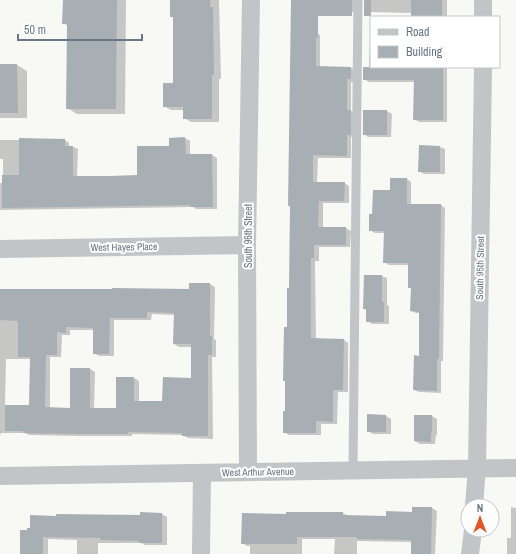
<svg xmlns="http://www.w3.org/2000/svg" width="516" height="554" viewBox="0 0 516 554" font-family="'Archivo Narrow',sans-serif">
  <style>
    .shadow { fill: #0003; fill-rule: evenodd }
    .building { fill: #a7afb5; fill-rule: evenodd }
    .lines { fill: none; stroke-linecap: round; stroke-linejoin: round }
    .service { stroke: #c1c5c8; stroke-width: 9 }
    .minor { stroke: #c1c5c8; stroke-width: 18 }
    .labels { text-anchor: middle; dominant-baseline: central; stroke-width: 4; stroke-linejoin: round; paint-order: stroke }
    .street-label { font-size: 10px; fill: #677785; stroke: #fff }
  </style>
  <rect width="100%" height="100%" fill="#f8f8f5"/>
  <path class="shadow" d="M64,0h62l-1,114h-48l-10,-6 1,-82 -5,-3z
    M171,0h48l2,79h-2v43h-28l-7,-4v-8h-13l-7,-4 10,-22v-66l-3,-2z
    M292,0h65l-1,12 -44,-1 4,21 4,3v32l31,1 5,2v12h-5v29l4,2v24h-4v21h-33l-1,25h27l5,3v17h-26v25h23l5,3 -1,16h-31v14h-4l1,78 28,1 4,3v49h-10l-1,32h-16v11h-32l-5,-3 6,-143v-107z
    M364,0h83v17h-33l-2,-1v-3l-42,-1z
    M370,35h1v32h76v55h-28l-5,-3 1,-37h-46l-5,-3 5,-11z
    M0,65h17l10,6v47h-27z
    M387,111l5,3 -1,23h-23l-4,-3z
    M185,138l5,3v14h22l5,3v51h-21l-3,-2 -193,3v-27h3v-24h-3v-19h65l4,3v4h4l5,2 -1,28 61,-1 32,-29v-8z
    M420,146l20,1 5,2v25h-21l-5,-3z
    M407,179l4,3v23h30l4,3 -2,153h-2v32l-22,-1 -5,-2 6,-33v-44h-4l-5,-2 1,-22 -3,-2v-22h-20l-5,-3 1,-29h-10l-5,-3 3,-15 18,-24z
    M382,276l5,2v27l2,1v18h-17l-5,-3v-11l-3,-1z
    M190,284h20l5,3 -1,52 2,1v17h-4l1,82 -25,-1 -6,-3 -50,-1v2h-52l-51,-1 -4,-2h-24l-1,3v-146h190zM152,314l23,1 -1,29 5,3h13v32l-29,23h-24v-21l-5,-3h-17v31h-23l1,-37 -5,-3 -19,40h-21v-52h11l1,-22h8v-5h24v23l5,3h15v-36h37zM6,359h24v47h-25z
    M386,416l5,3v15h-18l-5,-3z
    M415,416h17l5,3v16h-1l-1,9h-15l-5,-3z
    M511,507l5,1v46h-9v-16h4z
    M432,508l5,3 -2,43h-23v-12l-55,-1v13h-23l1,-15h-33v15h-52v-8h-3l-5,-3 45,-28v-2h56l5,3 39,1z
    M141,513l21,1 5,3v28h-22l-3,-2h-44v11h-21v-14l-29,-1v15h-27l7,-23 113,-15z"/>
  <path class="building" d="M63,0h54l-1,109h-50l1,-85h-5z
    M170,0h40v7h3l1,68h-2v44h-29v-12h-20v-24h10v-66h-3z
    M291,0h61v16h-34v22h-2v28l35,1v12h-4v31h4v25h-4v21l-34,-1v27h32l-1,19h-25l-1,26h28v18h-32v13h-3v80l33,1 -1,51h-10v32l-17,-1v12h-33v-22h2v-30h-2l1,-54h3v-39h2l1,-82h-2z
    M364,0h7v16h-7z
    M411,0h31v17l-31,-1z
    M0,64h17l1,49h-18z
    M363,67h80v53h-30l1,-40h-51z
    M363,110h24v25h-24z
    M185,137l1,17h26l1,53h-23v-2l-188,3v-33h17v-37l46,1v7h8v30h37l27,-1v-29h32v-8z
    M419,145l21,1v26h-22z
    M390,178h17v26h34l-2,155h-2v32l-24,-1 1,-35 5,1v-44l-9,-1 1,-23h-3v-25h-25l1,-32h-15v-17h3l1,-24h17z
    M364,275h18v27h2v20h-18v-13h-3z
    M189,283h21v53h2v19h-4v81h-26v-3l-54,-1v2h-54l-51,-1v-2h-18v-26h24l1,-48h-12v-36l-18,-1v-31h112v-1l77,1zM147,312l27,1 -1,31h18v34l-28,-1 -1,24h-28v-24h-18v31h-26v-40h-20v40l-25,-1 1,-52h11v-23l9,1v-6l27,1v26h16l1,-36h37z
    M367,414l19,1v17h-19z
    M414,415h18v18h-1v9l-17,-1z
    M412,507h20l-1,47h-20v-14l-54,-1v-2h-60v7h-56l1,-31 44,1v-2h57v3l43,1v-5l26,1z
    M140,512l22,1v30h-23v-2l-39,-1v-2l-57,-1v17h-23v-24h7v-2h3v-13l26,1v-2l84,1z"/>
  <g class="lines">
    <path class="service" d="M353,471l5,-471"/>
    <path class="minor" d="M483,17v-17
      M0,249l247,-4
      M248,472l-1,-227 4,-245
      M0,476l516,-8
      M474,506l3,-38 6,-401
      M201,554l1,-81
      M470,554l3,-24"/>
  </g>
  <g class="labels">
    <g class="street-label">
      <text transform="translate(248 236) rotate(-90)">South 96th Street</text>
      <text transform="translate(124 247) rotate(-1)">West Hayes Place</text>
      <text transform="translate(480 268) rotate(-89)">South 95th Street</text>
      <text transform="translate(258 472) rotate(-1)">West Arthur Avenue</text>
    </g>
  </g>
  <rect x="370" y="16" width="130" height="52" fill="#ffffff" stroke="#c2c9ce"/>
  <rect x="378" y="29" width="20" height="6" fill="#c1c5c8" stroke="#c2c9ce"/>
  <text x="406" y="36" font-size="12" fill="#677785">Road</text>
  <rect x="378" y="46" width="20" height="12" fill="#a7afb5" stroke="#c2c9ce"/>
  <text x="406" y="56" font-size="12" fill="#677785">Building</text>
  <g transform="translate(480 518)"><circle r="19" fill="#ffffff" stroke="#c2c9ce"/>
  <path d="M0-3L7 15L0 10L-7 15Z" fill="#e0582c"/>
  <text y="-6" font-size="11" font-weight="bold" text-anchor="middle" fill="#677785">N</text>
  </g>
  <path d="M18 34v6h124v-6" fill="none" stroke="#677785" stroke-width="2"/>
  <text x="24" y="34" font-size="12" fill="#677785" stroke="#ffffff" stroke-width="3" paint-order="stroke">50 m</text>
</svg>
